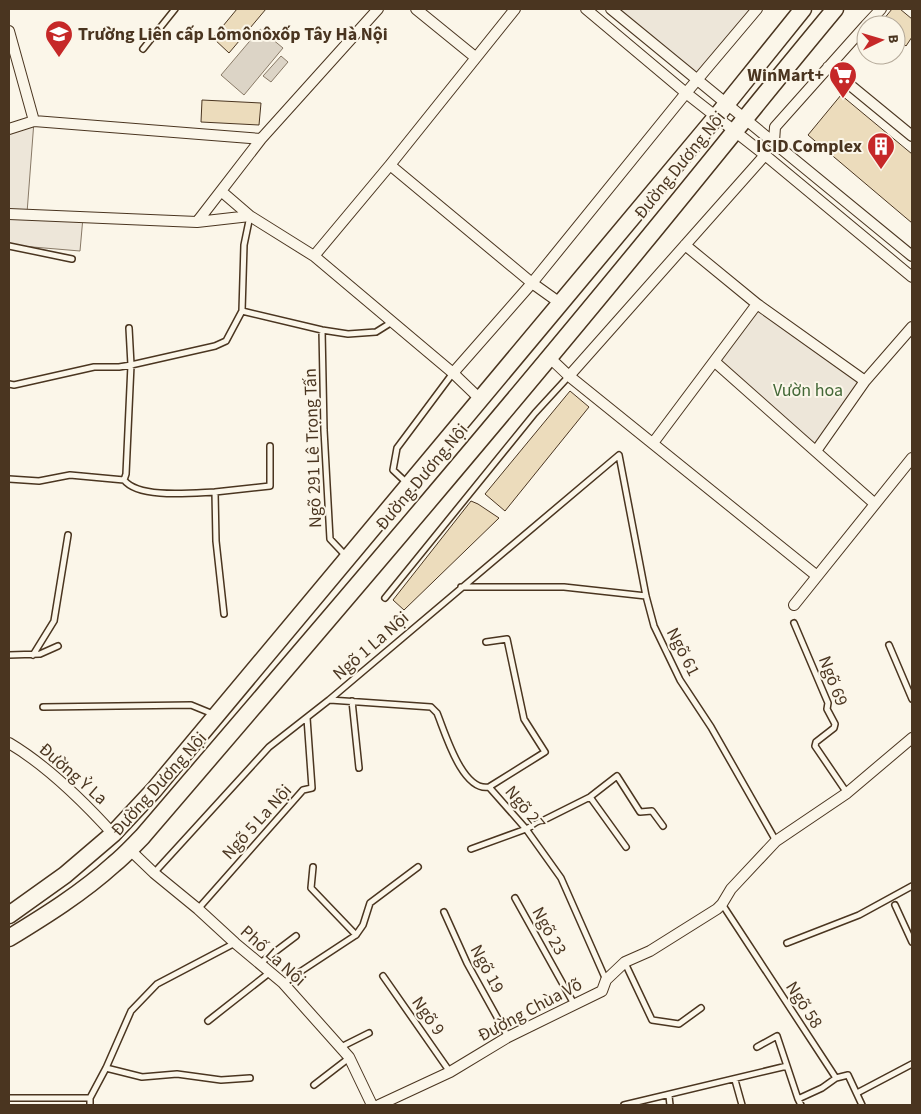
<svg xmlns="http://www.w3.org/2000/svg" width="921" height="1114" viewBox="0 0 921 1114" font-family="'Source Sans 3',sans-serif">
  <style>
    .green { fill: #ede6d9; stroke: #887966 }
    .water { fill: #dcd4c6; stroke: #887966 }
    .building { fill: #ecdcbc; stroke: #4a3520 }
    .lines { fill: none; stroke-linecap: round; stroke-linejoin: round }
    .lane-casing { stroke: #4a3520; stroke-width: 8 }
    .street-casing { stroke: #4a3520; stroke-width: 12 }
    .primary-casing { stroke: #4a3520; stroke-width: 19 }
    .lane { stroke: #fbf6e9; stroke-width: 5 }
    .street { stroke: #fbf6e9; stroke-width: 10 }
    .primary { stroke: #fbf6e9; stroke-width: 16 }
    .labels { text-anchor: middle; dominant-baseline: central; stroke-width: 4; stroke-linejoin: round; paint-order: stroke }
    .poi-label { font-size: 18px; font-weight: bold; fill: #4a3520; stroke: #fbf6e9; text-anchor: end }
    .street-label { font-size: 18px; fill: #4a3520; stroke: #fbf6e9 }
    .park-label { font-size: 18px; fill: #436837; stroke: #fbf6e9 }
  </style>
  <rect width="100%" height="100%" fill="#fbf6e9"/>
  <path class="green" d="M617,9h135l-54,65z
    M34,121l-7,92 -18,-1v-83z
    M9,214l74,3 -3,34 -71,-6z
    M757,307l106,74 -48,68 -98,-87z"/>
  <path class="water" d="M260,29l23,19 -39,47 -23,-20z
    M281,56l7,6 -17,20 -8,-6z"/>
  <path class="building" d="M237,9h29l-37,44 -16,-15z
    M892,9h8l12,10v18l-6,9 -6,-5 -4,4v-20h-17z
    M841,95l71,59v69l-104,-88z
    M202,100l59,3 -2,22 -58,-3z
    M570,391l19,16 -84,104 -20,-17z
    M471,501l7,3 21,14 -95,92 -11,-10z"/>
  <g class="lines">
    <g class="lane-casing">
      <path id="lane" d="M143,49l32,-40
        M250,216l-6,29 -2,66 80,19 26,4 28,-2 16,-10
        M9,246l63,13
        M322,330l2,100 6,109 16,17
        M9,384l5,1 80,-18h25l12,-2 84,-19 11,-5 16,-30
        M9,479l30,2 31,-6 54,5
        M124,480l2,-6 5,-109 -2,-37
        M124,480c15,19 68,13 91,12
        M408,484l-15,-14 4,-22 56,-75
        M461,587h103l82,9
        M385,598l150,-185 34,-37
        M224,614l-8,-73 -1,-49 55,-6v-40
        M794,623l34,80 -1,6 8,15 -1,4 -18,14 -1,4 32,47
        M486,642l21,-3 17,80 21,33 -56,35 37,42 35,49 45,102
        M889,645l23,54
        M9,655l31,-1 18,-8
        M33,655l21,-34 14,-86
        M330,700l101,7 6,6c8,19 25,79 52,74
        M352,701l7,67
        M43,707l148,-2 22,9
        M590,797l36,50
        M471,849l55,-20 64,-32 27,-21 23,36 12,-1 11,15
        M154,873l115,-126 60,-47 290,-245 27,141 8,30 26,54 31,47 65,114
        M515,898l59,106
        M722,904l114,174 -14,10 -24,11 3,6
        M895,905l17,37
        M198,909l105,-119 9,-2 -5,-70
        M444,912l23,51 41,74
        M356,935l7,-10 7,-22 48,-36
        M787,943l72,-28 53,-29
        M625,963l27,57 27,4 22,-16
        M259,964l37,-28
        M383,976l67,96
        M283,983l73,-48 -45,-47 2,-21
        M208,1021l61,-48
        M341,1047l28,-14
        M757,1047l20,-11 21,63
        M106,1068l36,9 35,-3 44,6 29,-2
        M836,1078l12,-3 14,30
        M735,1080l7,25
        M314,1085l35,-27
        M857,1093l55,-29
        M669,1096l1,9
        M9,1098h81
        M90,1105v-7l16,-30 25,-57 26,-27 78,-41
        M624,1105l163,-39"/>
    </g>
    <g class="street-casing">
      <path id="street" d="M416,9l59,48
        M586,9l100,84 79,62 147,122
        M611,9l301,247
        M866,25l15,-16
        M9,31l25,90
        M828,67l84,69
        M9,129l25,-8 227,18 117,-130
        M774,142l1,-15 91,-102
        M390,165l142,118 28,20
        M221,191l29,25
        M9,214l188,8 53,-6 64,40 139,117 27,26
        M197,222l64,-83
        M685,245l72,59 108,77 47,-54
        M314,256l76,-91 125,-156
        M549,357l20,19 248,200
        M715,362l160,142
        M453,373l79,-90 154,-190 71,-84
        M569,376l196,-221
        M653,443l104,-139
        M816,451l49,-70
        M794,605l118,-147
        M9,743c37,22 75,59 104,91
        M129,849l25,24 44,36 37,34 48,40 66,74 23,48
        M379,1105l71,-33 58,-35 94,-46 4,-11 19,-18 25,-11 67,-42 5,-5 9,-15 45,-48 71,-48 65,-55"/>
    </g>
    <g class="primary-casing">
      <path id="primary" d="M9,915l56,-40 48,-41 41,-44 562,-673 87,-108
        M9,938c36,-22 73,-45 105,-74 10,-8 19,-18 28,-27 168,-196 337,-393 501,-593 64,-78 127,-157 192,-235"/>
    </g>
    <use href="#lane" class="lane"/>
    <use href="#street" class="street"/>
    <use href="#primary" class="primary"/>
  </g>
  <defs>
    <g id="school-pin" transform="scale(1.4375)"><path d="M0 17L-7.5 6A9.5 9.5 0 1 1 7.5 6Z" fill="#c62828" stroke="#fbf6e9"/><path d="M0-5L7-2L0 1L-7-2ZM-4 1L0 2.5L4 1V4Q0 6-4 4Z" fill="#fff"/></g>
    <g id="supermarket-pin" transform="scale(1.4375)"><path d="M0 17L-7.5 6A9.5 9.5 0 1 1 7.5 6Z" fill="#c62828" stroke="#fbf6e9"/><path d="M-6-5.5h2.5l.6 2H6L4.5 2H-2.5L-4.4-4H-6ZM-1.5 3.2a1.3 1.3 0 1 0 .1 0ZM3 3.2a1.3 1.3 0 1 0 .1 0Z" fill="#fff"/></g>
    <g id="building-pin" transform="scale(1.4375)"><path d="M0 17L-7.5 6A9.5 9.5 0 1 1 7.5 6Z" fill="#c62828" stroke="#fbf6e9"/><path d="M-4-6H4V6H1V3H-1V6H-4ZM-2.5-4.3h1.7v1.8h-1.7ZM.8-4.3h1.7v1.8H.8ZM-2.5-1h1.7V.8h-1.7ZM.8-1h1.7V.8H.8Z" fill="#fff"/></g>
  </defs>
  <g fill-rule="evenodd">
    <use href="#school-pin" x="59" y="34"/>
    <use href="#supermarket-pin" x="843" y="75"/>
    <use href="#building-pin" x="881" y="146"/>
  </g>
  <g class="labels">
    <g class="poi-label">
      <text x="78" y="34" text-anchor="start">Trường Liên cấp Lômônôxốp Tây Hà Nội</text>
      <text x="824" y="75">WinMart+</text>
      <text x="862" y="146">ICID Complex</text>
    </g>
    <g class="street-label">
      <text transform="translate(680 165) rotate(-51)">Đường Dương Nội</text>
      <text transform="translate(313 448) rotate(-92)">Ngõ 291 Lê Trọng Tấn</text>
      <text transform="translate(422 477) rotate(-50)">Đường Dương Nội</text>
      <text transform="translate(371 646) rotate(-41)">Ngõ 1 La Nội</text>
      <text transform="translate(683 652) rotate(63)">Ngõ 61</text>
      <text transform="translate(833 681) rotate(69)">Ngõ 69</text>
      <text transform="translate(73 774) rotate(41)">Đường Ỷ La</text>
      <text transform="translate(159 784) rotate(-48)">Đường Dương Nội</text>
      <text transform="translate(525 808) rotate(50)">Ngõ 27</text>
      <text transform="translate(257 822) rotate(-48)">Ngõ 5 La Nội</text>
      <text transform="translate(549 931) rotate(61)">Ngõ 23</text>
      <text transform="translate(273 956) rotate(42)">Phố La Nội</text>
      <text transform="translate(487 969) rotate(62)">Ngõ 19</text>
      <text transform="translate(804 1005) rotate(57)">Ngõ 58</text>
      <text transform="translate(530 1010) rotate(-28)">Đường Chùa Võ</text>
      <text transform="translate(428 1016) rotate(55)">Ngõ 9</text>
    </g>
    <g class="park-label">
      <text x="808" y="390">Vườn hoa</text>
    </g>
  </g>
  <rect width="921" height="1114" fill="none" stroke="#4a3520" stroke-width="20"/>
  <g transform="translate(881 40) rotate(85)"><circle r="24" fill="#fbf6e9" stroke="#b4a999"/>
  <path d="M0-4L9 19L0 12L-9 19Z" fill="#c62828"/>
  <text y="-8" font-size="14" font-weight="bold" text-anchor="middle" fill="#4a3520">B</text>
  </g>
</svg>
